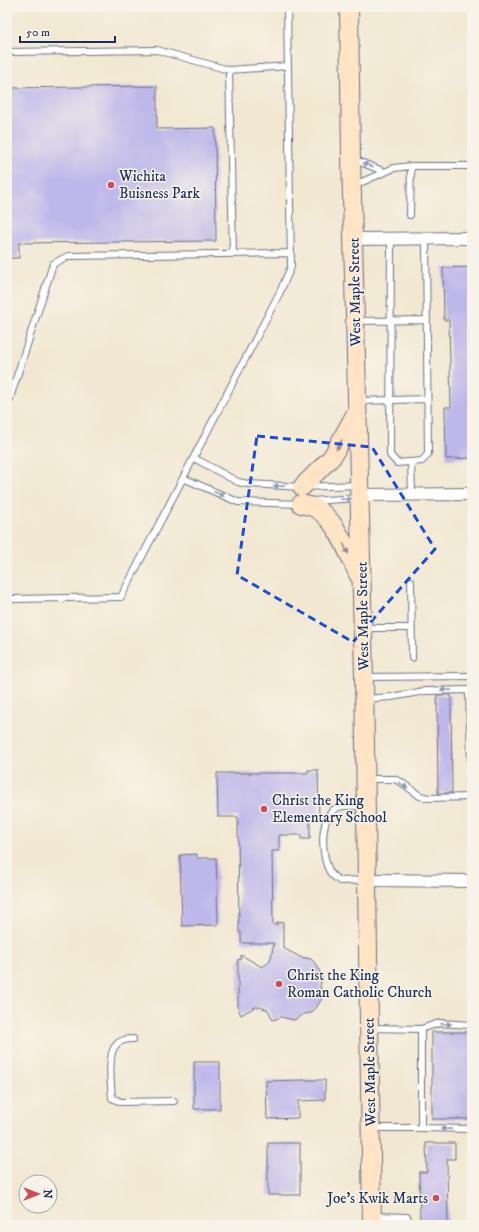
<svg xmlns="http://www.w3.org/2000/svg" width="479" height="1232" viewBox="0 0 479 1232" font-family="'IM FELL DW Pica',serif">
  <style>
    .building { fill: #beb7ea }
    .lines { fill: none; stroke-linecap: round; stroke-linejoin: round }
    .service-casing { stroke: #667086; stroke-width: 8 }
    .minor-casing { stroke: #667086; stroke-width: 14 }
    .secondary-casing { stroke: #667086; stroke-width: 20 }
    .service { stroke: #fff; stroke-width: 6 }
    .minor { stroke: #fff; stroke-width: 12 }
    .secondary { stroke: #ffe4c6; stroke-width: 18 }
    .oneway { fill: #8d97ae }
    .oneway2 { fill: #8d8a92 }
    .marked { fill: none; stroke: #1d4ed8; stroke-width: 3; stroke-dasharray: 8 5; stroke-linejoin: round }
    .poi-dot { fill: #d1495b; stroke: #f7f3e8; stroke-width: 1.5 }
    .labels { text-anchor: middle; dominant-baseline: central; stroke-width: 3; stroke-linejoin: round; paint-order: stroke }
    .poi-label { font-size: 15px; fill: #1b2f5e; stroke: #f7f3e8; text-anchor: start }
    .street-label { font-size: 15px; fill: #1b2f5e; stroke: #f7f3e8 }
  </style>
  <rect width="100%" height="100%" fill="#f7f3e8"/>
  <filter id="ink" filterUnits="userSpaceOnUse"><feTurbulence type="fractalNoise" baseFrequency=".025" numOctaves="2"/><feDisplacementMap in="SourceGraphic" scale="8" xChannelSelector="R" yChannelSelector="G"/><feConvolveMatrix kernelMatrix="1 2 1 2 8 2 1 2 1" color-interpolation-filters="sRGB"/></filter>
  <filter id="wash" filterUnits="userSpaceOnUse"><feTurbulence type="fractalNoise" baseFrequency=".012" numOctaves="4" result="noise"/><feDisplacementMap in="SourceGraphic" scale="16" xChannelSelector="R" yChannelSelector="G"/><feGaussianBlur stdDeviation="0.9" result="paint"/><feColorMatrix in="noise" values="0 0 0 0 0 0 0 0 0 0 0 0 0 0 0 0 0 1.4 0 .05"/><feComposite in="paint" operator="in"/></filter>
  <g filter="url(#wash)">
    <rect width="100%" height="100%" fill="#f2e8d1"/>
    <g id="blocks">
      <path class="building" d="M157,86v43l58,-1 1,113 -197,2v15h-12v-170z
        M472,267v191l-26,1 -1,-52h6l-2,-87h-5l-1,-52z
        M437,695h14l1,98h-14z
        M308,770h10l1,48h-9v21h-9v-4h-22v16h-7l1,74h4v-3l6,1v25l17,9 11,2 6,6 5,12 -2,9 3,8 -2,6 -5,8 -5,5 -7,1 -10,6 -13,-3 -8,3 -5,-10 -8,-3h-5l-14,8 -3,-7v-49l3,1v-5l21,12 6,-4 3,-5 3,-15h-33v-11h-2l-1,-115h-20l-1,-44h91z
        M197,854v4h19l2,67 -36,1 -2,-71z
        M432,1032h40v87h-40z
        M194,1062h26v47h-26z
        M303,1080h22v20l-27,1v17l-31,1 -1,-38z
        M268,1143h32v52h-32z
        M426,1143h29v16h-8l1,66h-28l-1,-53h8z"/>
    </g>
  </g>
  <g filter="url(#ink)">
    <use href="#blocks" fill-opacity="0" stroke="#667086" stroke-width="1"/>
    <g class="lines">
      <g class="service-casing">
        <path id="service" d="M7,52l150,-2 72,20 59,-4
          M229,70l4,184
          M353,159l32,13
          M411,166h61
          M355,185l39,-17 17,-2 -1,49
          M391,239l-1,216 7,8 25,-2 6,-7 -2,-215
          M356,321l71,-1
          M359,401l68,-2
          M7,404h1l45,-140 15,-8 223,-3
          M194,458l44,24 10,2 54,3 56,-2
          M411,462l1,32
          M183,478l55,24 62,2
          M311,501l47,-3
          M411,581l1,77
          M7,600l6,-1 108,-2 159,-305 11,-25 -4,-260
          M364,628h47
          M366,677l106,-1
          M365,699l26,-2 34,-6 42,-1 2,3 3,101 -3,3 -40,1 -9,-2 -19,-14 -7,-3h-27
          M364,806c-7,0 -18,-1 -25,1 -21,7 -18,50 -9,65 2,4 6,6 10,9l24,-1
          M371,1028l50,1v99h-50
          M421,1029l18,-6 33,2
          M133,1039c-6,0 -13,1 -17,6 -9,9 -5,40 -4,53l9,4 53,-1
          M421,1128l51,1
          M374,1216l33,1 4,8"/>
      </g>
      <g class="minor-casing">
        <path id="minor" d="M354,239l118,-1
          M360,495l112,-1
          M367,880l105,1"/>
      </g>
      <g class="secondary-casing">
        <path id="secondary" d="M349,7l2,151 13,519 8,548
          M302,487l30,-30 25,-46
          M301,504c4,1 8,2 12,3 24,11 35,47 46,69"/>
      </g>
      <use href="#service" class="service"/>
      <use href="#minor" class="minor"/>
      <use href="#secondary" class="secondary"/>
    </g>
    <defs><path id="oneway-solid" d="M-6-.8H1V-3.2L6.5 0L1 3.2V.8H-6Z"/></defs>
    <g class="oneway">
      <use href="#oneway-solid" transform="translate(368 165) rotate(-158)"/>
      <use href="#oneway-solid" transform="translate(279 486) rotate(-179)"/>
      <use href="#oneway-solid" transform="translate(219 494) rotate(24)"/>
      <use href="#oneway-solid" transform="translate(346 499) rotate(-2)"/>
      <use href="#oneway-solid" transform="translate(446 690) rotate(-179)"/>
      <use href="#oneway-solid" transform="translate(403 785) rotate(34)"/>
      <use href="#oneway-solid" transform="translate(446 1024) rotate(2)"/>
      <use href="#oneway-solid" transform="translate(446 1129) rotate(-179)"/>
    </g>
    <g class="oneway2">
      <use href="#oneway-solid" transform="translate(339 445) rotate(119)"/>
      <use href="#oneway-solid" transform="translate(346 549) rotate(64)"/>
    </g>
  </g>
  <path class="marked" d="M257,436l115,11 63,102 -82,93 -116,-67z"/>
  <g class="poi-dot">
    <circle cx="111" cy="185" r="4"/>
    <circle cx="264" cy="809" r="4"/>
    <circle cx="279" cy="984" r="4"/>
    <circle cx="436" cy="1198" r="4"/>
  </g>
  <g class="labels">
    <g class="poi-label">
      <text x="119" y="176">Wichita<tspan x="119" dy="17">Buisness Park</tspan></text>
      <text x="272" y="800">Christ the King<tspan x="272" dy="17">Elementary School</tspan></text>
      <text x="287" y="975">Christ the King<tspan x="287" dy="17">Roman Catholic Church</tspan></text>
      <text x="428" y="1198" text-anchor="end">Joe's Kwik Marts</text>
    </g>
    <g class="street-label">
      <text transform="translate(355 292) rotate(-91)">West Maple Street</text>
      <text transform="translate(363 616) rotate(-91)">West Maple Street</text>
      <text transform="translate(370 1072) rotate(-91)">West Maple Street</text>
    </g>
  </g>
  <rect width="479" height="1232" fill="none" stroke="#f7f3e8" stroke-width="24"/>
  <g transform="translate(38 1194) rotate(90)"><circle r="19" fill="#f7f3e8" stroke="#9fa5b1"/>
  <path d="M0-3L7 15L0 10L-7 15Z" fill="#d1495b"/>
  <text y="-6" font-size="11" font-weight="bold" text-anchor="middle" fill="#1b2f5e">N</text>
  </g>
  <path d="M20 36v6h95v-6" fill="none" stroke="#1b2f5e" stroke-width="2"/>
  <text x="26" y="36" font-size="12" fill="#1b2f5e" stroke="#f7f3e8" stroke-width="3" paint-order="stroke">50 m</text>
</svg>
